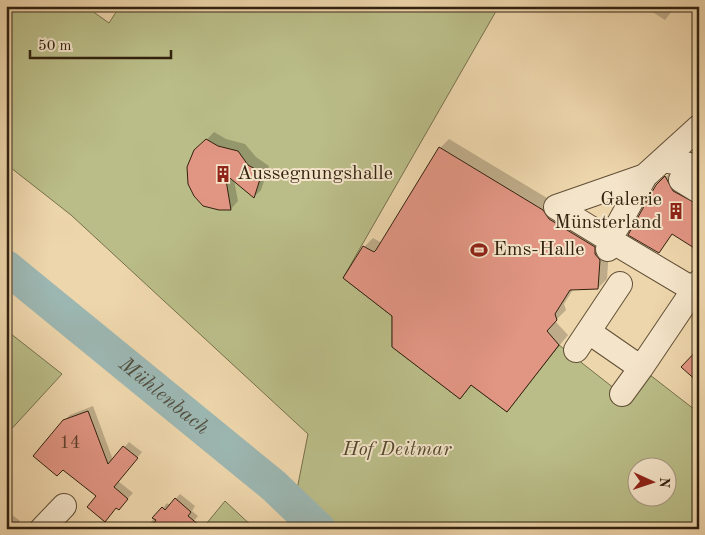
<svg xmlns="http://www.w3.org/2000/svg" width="705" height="535" viewBox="0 0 705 535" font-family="'Old Standard TT',serif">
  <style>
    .green { fill: #babd88; stroke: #76704c; fill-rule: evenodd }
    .shadow { fill: #0003 }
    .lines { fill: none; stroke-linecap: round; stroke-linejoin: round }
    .river { stroke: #9cb7b2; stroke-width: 34 }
    .building { fill: #e19583; stroke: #32220f }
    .minor-casing { stroke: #614f36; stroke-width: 26 }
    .minor { stroke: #f4e4c9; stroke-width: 24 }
    .labels { text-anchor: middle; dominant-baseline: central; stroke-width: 4; stroke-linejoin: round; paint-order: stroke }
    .number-label { font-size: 18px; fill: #5e3f2c }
    .poi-label { font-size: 20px; fill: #32220f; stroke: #f4e4c9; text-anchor: start }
    .park-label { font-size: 20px; font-style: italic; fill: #54492d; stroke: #f4e4c9 }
    .water-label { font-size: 21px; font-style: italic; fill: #524f40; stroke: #f4e4c9 }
  </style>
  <rect width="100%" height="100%" fill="#eed6ac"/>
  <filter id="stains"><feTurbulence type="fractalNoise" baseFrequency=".004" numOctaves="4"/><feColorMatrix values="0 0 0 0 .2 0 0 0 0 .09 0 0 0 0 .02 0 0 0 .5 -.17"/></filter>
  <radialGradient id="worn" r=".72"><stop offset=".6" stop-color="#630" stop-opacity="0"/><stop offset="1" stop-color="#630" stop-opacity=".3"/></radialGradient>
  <path class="green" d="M6,6h79l24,17 11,-17h379l-156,272 49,38v31l68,52 11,-14 36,27 52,-67 65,51 17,-28 58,45v116h-404l-5,-4 18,-91 -237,-219 -65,-51zM638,468h30v30h-30z
    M6,330l56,44 -56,61z
    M225,501l30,28h-53z"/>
  <path class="shadow" d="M128,6h12l-4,5z
    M643,6h33l-11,14z
    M214,132l12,7 19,5 11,13 13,9 -8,24 -7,7 -20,-17 4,21 -7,8 -40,-53z
    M449,139l103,62 57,49 -2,29 -9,9h-24l-10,16 2,6 -11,11 13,14 -61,76 -35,-27 -12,13 -67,-82 -29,-68 9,-9 9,5 58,-95z
    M673,170l26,26v49l-26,-12 -14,19 6,-74z
    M93,406l20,54 16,-18 13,10 -24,29 15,12 -9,10 -26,-7 -34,-75 6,-6z
    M180,494l15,12 -3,5 6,5 -11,13h-42l22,-26 3,2z
    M6,510l14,11 -6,8h-8z"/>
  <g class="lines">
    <path class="river" id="s1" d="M6,267l268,219 45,43"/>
  </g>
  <path class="building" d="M206,139l12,7 20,5 10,14 14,8 -8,25 -29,-24 6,36h-12l-16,-4 -9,-10 -6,-12 -1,-17 7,-17z
    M439,147l104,63 6,9 46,28v7l5,6 -2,29 -28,1 -15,24 2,6 -10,11 12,14 -52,67 -36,-27 -11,14 -68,-52v-31l-49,-38 20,-32 11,6 2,-2z
    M665,176l8,15 26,14v46l-27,-17 -13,19 -31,-18 28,-50z
    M699,348v35l-18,-16z
    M88,411l20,53 15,-18 15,12 -24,29 14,12 -9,11 -3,-2 -11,14 -18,-15 9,-11 -33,-26 -6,6 -24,-20 30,-36z
    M175,498l16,14 -3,4 16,13h-55l7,-9 -4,-2 10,-11 3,3z"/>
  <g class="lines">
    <g class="minor-casing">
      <path id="minor" d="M663,160l27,5 -9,15 18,11
        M617,227l28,-51 54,-49
        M610,240l84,50
        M608,249l2,-9 -54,-33 89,-31
        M589,332l52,36 -19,26
        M576,350l44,-66
        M641,368l58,-86
        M42,529l22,-23"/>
    </g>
    <use href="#minor" class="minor"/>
  </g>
  <defs>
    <g id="building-bare" transform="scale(1.35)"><path d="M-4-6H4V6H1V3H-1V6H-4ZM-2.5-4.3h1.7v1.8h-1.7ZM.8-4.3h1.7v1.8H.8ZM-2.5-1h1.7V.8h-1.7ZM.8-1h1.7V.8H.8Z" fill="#8f2418" stroke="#f4e4c9" stroke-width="2.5" paint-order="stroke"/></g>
    <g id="stadium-bare" transform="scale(1.35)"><path d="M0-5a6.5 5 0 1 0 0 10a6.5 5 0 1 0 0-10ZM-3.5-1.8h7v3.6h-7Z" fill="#8f2418" stroke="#f4e4c9" stroke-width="2.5" paint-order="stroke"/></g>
  </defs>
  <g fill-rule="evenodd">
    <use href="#building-bare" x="223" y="174"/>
    <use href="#building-bare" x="676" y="211"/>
    <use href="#stadium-bare" x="479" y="250"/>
  </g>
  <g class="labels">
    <g class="number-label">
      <text x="70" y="443">14</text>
    </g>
    <g class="poi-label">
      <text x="237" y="174">Aussegnungshalle</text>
      <text x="662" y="200" text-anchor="end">Galerie<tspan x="662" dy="23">Münsterland</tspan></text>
      <text x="493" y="250">Ems-Halle</text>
    </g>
    <g class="park-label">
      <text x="397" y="450">Hof Deitmar</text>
    </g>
    <g class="water-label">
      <text stroke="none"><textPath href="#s1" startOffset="204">Mühlenbach</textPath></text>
    </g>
  </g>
  <rect width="705" height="535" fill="none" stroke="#eed6ac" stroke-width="25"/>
  <rect x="8" y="8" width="690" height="520" fill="none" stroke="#32220f" stroke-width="2.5"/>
  <rect x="12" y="12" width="680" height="510" fill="none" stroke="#32220f"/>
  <g transform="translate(652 482) rotate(93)"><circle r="24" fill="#f4e4c9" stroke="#a6967f"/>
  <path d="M0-4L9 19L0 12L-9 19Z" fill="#8f2418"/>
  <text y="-8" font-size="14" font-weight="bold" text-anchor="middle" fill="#32220f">N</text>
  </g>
  <path d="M30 50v8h141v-8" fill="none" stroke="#32220f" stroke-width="2.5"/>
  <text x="38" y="50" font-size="15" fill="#32220f" stroke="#f4e4c9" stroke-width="4" paint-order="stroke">50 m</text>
  <rect width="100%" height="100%" filter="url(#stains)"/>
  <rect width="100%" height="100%" fill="url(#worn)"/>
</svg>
